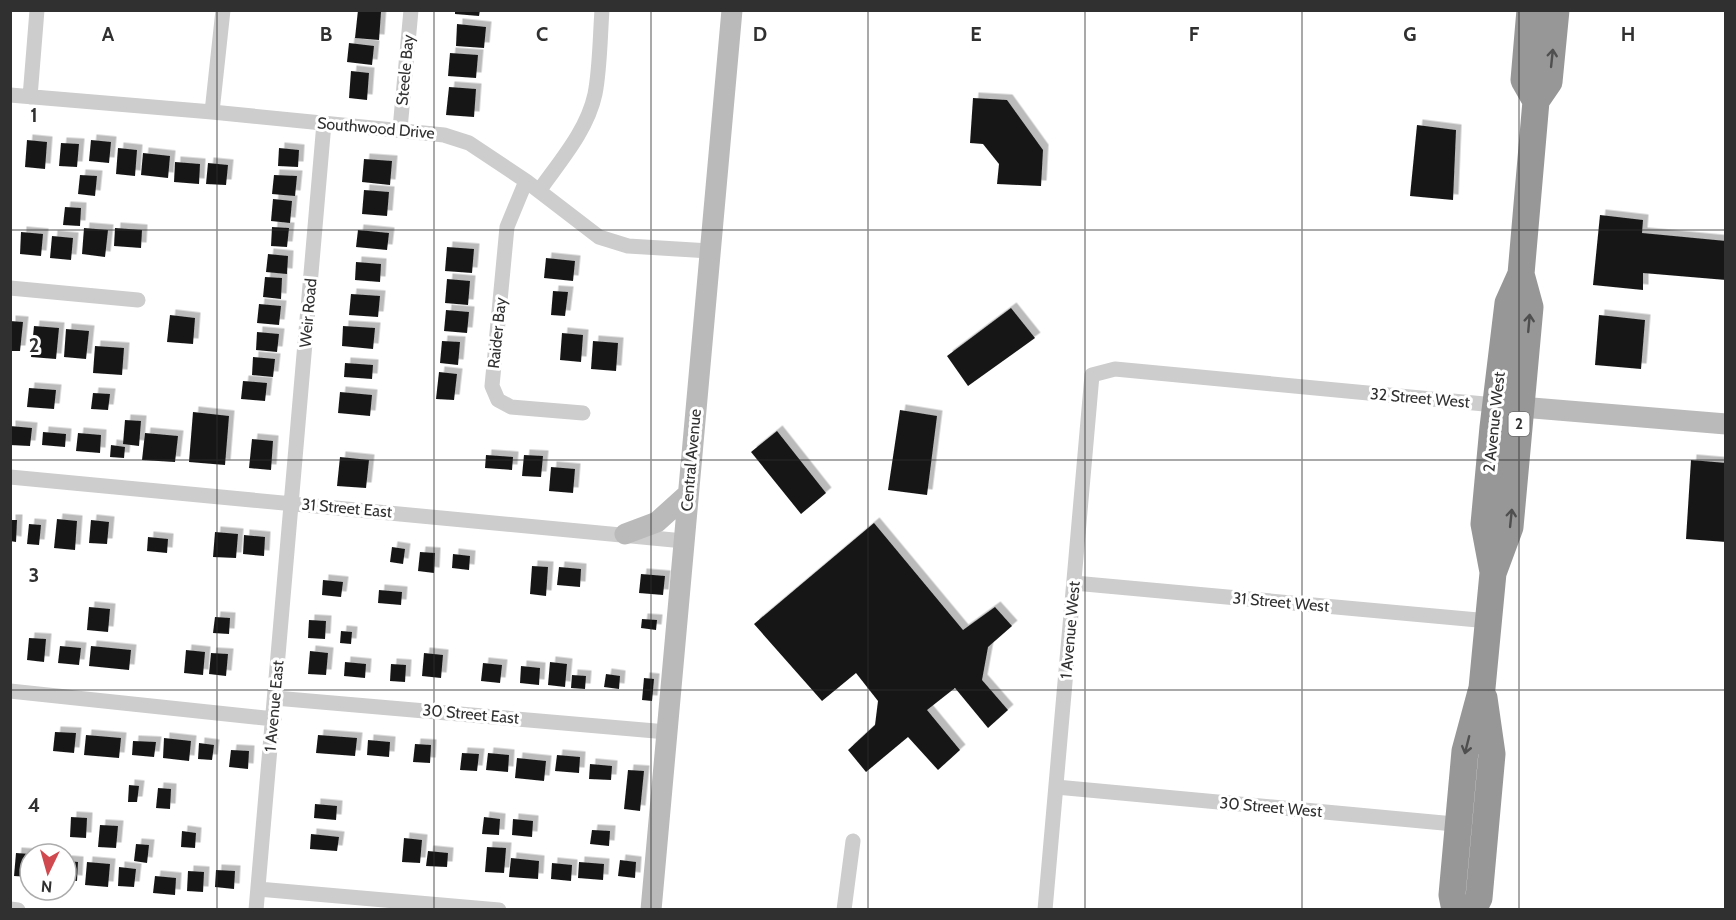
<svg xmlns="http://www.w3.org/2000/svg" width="1736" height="920" viewBox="0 0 1736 920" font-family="Cabin,sans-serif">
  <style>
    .building { fill: #171717; filter: url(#shadow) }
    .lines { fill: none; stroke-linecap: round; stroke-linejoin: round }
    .street { stroke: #cdcdcd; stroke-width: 15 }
    .secondary { stroke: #bababa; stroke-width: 21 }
    .highway { stroke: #979797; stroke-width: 27 }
    .oneway { stroke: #4f4f4f }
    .grid { fill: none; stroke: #303030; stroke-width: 1.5; stroke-opacity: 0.55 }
    .labels { text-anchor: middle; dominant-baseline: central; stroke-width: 6; stroke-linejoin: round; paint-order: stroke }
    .shield { fill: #fff; stroke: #6e6e6e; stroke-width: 1.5 }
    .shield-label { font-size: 15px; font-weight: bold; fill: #303030 }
    .street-label { font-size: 16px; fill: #303030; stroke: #fff }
    .grid-label { font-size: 20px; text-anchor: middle; font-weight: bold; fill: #303030; stroke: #fff; stroke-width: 6; stroke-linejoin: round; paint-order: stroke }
  </style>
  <defs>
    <filter id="shadow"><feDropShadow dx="5.5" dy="-5.5" stdDeviation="0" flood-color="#0004"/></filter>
  </defs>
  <rect width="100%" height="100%" fill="#fff"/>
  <path class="building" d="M358,10l23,2 -2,28 -24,-2z
    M455,10h25l-1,6 -24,-2z
    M457,24l29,3 -2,21 -28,-2z
    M349,43l25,3 -2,19 -25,-3z
    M450,53l28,2 -2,23 -28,-2z
    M351,71l18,2 -2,27 -18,-2z
    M449,87l27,2 -2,28 -28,-2z
    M973,98l34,2 36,50 -2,36 -44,-2 2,-20 -16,-20 -13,-1z
    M1417,125l39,5 -3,70 -43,-4z
    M27,140l20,2 -2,27 -20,-2z
    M91,140l20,2 -2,21 -20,-2z
    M61,143l18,1 -2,23 -18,-1z
    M118,148l19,2 -2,26 -19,-2z
    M279,148l20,2 -1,17 -20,-1z
    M143,153l27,3 -2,22 -27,-3z
    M364,159l28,2 -2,24 -28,-3z
    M175,162l25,2 -1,20 -25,-2z
    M208,163l20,2 -2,20 -20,-1z
    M80,175l17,1 -2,20 -17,-2z
    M274,175l23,1 -2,20 -23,-2z
    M364,190l25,2 -2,24 -25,-2z
    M273,199l19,2 -2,22 -19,-2z
    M65,207l16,1 -1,18 -17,-1z
    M1600,215l43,5 -1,13 84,8v39l-83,-7v17l-50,-5z
    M272,227l17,1 -2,19 -16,-1z
    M84,228l24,2 -3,27 -23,-3z
    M115,228l27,2 -1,18 -27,-2z
    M358,230l31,3 -2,17 -31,-3z
    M21,232l22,2 -2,22 -21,-2z
    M52,236l21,2 -2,22 -21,-2z
    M447,247l27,2 -2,24 -27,-2z
    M268,254l20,2 -1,18 -21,-2z
    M546,258l29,3 -2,20 -29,-3z
    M356,262l25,2 -1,18 -25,-2z
    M265,277l17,1 -1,21 -18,-2z
    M447,279l23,2 -2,24 -23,-2z
    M553,291l15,1 -3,24 -14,-1z
    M351,294l29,2 -2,21 -29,-2z
    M259,304l22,2 -2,19 -22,-2z
    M1011,308l24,30 -67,48 -21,-30z
    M446,310l23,2 -2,21 -23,-2z
    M170,315l25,3 -2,26 -26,-2z
    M1599,315l46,5 -4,49 -46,-4z
    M10,321l13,1 -3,29h-10z
    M34,326l25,2 -3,31 -25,-2z
    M343,326l32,2 -2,21 -31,-3z
    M66,329l23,2 -3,28 -22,-2z
    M257,332l22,2 -2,18 -21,-2z
    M562,333l21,2 -2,27 -21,-2z
    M442,341l18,1 -2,23 -18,-2z
    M593,341l25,2 -2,28 -25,-2z
    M95,346l29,2 -2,27 -29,-2z
    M253,357l22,2 -2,18 -21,-2z
    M345,363l28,2 -1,14 -28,-2z
    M439,372l18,2 -3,26 -18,-1z
    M243,381l24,2 -2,18 -24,-2z
    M29,388l27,2 -2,19 -27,-2z
    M340,392l32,3 -2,21 -32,-3z
    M93,393l17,1 -2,16 -17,-1z
    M900,410l37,6 -10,79 -39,-5z
    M193,412l36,4 -4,49 -36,-3z
    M125,420l16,1 -2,25 -16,-2z
    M10,426l22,2 -2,18 -20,-1z
    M777,431l49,62 -25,21 -50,-62z
    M43,432l23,2 -1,13 -23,-2z
    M78,433l23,2 -1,18 -24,-2z
    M145,433l33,3 -3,26 -33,-2z
    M252,439l21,2 -2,29 -22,-2z
    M111,445l14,2 -1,11 -14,-1z
    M486,455l27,2 -1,13 -27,-2z
    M524,455l19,1 -2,21 -19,-1z
    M340,457l29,3 -3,28 -29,-2z
    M1691,460l35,3v79l-40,-3z
    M551,467l24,2 -2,24 -24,-2z
    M57,519l20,2 -2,29 -21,-2z
    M10,520h7l-1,22 -6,-1z
    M91,520l18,2 -2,22 -18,-1z
    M874,523l89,107 32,-23 17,19 -24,21 -6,33 26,30 -20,18 -33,-40 -28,22 33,40 -22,20 -30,-33 -42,35 -18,-22 27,-25 3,-24 -22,-28 -34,28 -68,-77z
    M29,524l12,1 -2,20 -12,-1z
    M215,532l23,2 -2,24 -23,-1z
    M244,535l21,2 -1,19 -21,-2z
    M148,537l20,2 -1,14 -20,-2z
    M392,547l13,2 -2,15 -13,-2z
    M420,552l15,1 -1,20 -16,-2z
    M453,554l17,2 -1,14 -17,-2z
    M532,566l16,1 -2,29 -16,-2z
    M559,567l22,2 -1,18 -23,-2z
    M641,574l24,2 -2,19 -24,-2z
    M323,580l20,2 -2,15 -19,-2z
    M379,590l23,2 -1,13 -23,-2z
    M89,607l21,2 -2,23 -21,-2z
    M215,617l15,1 -1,16 -16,-1z
    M642,619l15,1 -1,10 -15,-2z
    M309,620l17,1 -1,18 -17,-1z
    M341,631l11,1 -1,12 -11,-1z
    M29,638l17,1 -2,23 -17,-2z
    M60,646l21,2 -2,17 -21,-2z
    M91,646l40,4 -2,20 -40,-4z
    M186,650l19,2 -2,23 -19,-2z
    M310,651l18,2 -2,22 -18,-1z
    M211,653l17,1 -2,22 -17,-2z
    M424,653l19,2 -2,23 -19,-2z
    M345,662l21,2 -1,14 -21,-2z
    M550,662l17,2 -2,23 -17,-2z
    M483,663l19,2 -2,18 -19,-2z
    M391,664l15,1 -1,17 -15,-1z
    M521,666l19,2 -1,17 -19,-2z
    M606,674l14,2 -1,13 -15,-2z
    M572,675l14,1 -1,13 -14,-1z
    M644,678l10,1 -2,22 -10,-1z
    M55,732l21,1 -2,20 -21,-2z
    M86,735l35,3 -2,20 -35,-3z
    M318,735l39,3 -2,18 -39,-3z
    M164,738l27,3 -2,20 -26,-3z
    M368,740l22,2 -1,15 -22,-2z
    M133,741l23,1 -2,15 -22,-2z
    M199,743l15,2 -2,15 -14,-1z
    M415,744l16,1 -1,18 -17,-1z
    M231,750l18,1 -1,18 -19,-2z
    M462,753l17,1 -2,17 -17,-1z
    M488,753l21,2 -1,17 -22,-2z
    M557,755l23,2 -1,16 -24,-2z
    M517,758l29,3 -2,20 -29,-3z
    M590,764l22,2 -1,14 -22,-1z
    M628,770l16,1 -4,40 -16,-2z
    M129,785l10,1 -2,16h-9z
    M158,788l13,1 -1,20 -14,-1z
    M315,804l22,2 -1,14 -22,-2z
    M71,817l16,1 -1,20 -16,-1z
    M484,817l16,2 -1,16 -17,-1z
    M513,819l20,2 -1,16 -20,-2z
    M100,825l18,1 -2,22 -18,-1z
    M592,830l18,1 -1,15 -19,-2z
    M182,831l14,2 -1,15 -14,-1z
    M311,834l28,3 -2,14 -27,-2z
    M404,838l18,2 -2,23 -18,-1z
    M136,844l13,1 -2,18 -13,-2z
    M487,847l19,1 -2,25 -19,-1z
    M428,851l20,2 -1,14 -21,-1z
    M16,853l14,1v23l-16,-1z
    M511,858l28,3 -1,18 -29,-2z
    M620,860l16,2 -1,16 -17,-2z
    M66,861l12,1 -1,19 -11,-1z
    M87,862l23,2 -2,23 -23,-2z
    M579,862l25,2 -1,16 -25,-2z
    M552,863l20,2 -1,16 -20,-2z
    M119,867l17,2 -2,18 -16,-1z
    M216,870l19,1 -1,18 -19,-2z
    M188,871l16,1 -1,20 -16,-1z
    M155,876l21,2 -1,17 -22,-2z"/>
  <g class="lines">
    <path class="street" d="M10,95l202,17 232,23 25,8 57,38 73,56 29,9 82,5
      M30,97l7,-87
      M212,112l11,-102
      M400,129l11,-119
      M526,181l-19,46 -15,159 6,14 13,7 72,6
      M539,191c21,-30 48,-60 56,-97 5,-25 5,-57 7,-84
      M10,288l128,12
      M10,477l674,64
      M1074,583l415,38
      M10,691l264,28
      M275,698l392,34
      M1056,787l409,38
      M258,889l241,21
      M10,909l8,1
      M256,910l68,-787
      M844,910l9,-69
      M1045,910l47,-535 23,-6 380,36"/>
    <path class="secondary" d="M1508,406l218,18
      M625,534l32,-12 31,-28
      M651,910l81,-900"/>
    <path class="highway" d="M1530,10l-6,70 12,21
      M1493,572l-9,-48 9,-97 15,-124 13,-29 15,-173 13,-19 7,-72
      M1455,910l-3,-15 13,-144 17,-63 11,-115 17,-46 20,-220 -9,-33
      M1473,910l6,-12 13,-144 -8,-56"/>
  </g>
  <defs><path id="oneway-shaft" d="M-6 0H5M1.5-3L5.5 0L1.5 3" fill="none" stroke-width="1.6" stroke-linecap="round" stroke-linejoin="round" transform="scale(1.5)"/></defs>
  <g class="oneway">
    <use href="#oneway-shaft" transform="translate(1552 58) rotate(-84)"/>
    <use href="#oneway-shaft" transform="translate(1529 323) rotate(-85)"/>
    <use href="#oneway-shaft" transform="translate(1511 518) rotate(-84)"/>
    <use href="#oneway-shaft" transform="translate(1467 745) rotate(104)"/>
  </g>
  <path class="grid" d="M217,10v900M434,10v900M651,10v900M868,10v900M1085,10v900M1302,10v900M1519,10v900M10,230h1716M10,460h1716M10,690h1716"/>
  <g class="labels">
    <rect class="shield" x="1508.5" y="412" width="21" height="24" rx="4.5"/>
    <g class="shield-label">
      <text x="1519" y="424">2</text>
    </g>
    <g class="street-label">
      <text transform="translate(405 70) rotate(-85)">Steele Bay</text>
      <text transform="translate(376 128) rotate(5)">Southwood Drive</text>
      <text transform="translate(308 313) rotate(-85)">Weir Road</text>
      <text transform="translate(497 333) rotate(-84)">Raider Bay</text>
      <text transform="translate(1420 398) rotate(5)">32 Street West</text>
      <text transform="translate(1494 422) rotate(-84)">2 Avenue West</text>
      <text transform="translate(691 460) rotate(-85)">Central Avenue</text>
      <text transform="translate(347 508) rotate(5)">31 Street East</text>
      <text transform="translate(1281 602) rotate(5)">31 Street West</text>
      <text transform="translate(1070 630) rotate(-85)">1 Avenue West</text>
      <text transform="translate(274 706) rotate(-85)">1 Avenue East</text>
      <text transform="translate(471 714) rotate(5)">30 Street East</text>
      <text transform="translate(1271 807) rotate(5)">30 Street West</text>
    </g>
  </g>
  <g class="grid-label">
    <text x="108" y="41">A</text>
    <text x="326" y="41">B</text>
    <text x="542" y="41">C</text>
    <text x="760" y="41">D</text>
    <text x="976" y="41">E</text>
    <text x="1194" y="41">F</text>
    <text x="1410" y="41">G</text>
    <text x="1628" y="41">H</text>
    <text x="34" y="122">1</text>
    <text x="34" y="352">2</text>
    <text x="34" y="582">3</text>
    <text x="34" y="812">4</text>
  </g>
  <rect width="1736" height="920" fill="none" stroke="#303030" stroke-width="24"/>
  <g transform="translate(48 872) rotate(185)"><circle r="28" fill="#ffffff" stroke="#acacac" stroke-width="1.5"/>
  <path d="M0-4.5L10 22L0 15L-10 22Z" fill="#d0494e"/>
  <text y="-9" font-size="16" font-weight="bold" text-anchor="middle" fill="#303030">N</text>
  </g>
</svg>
